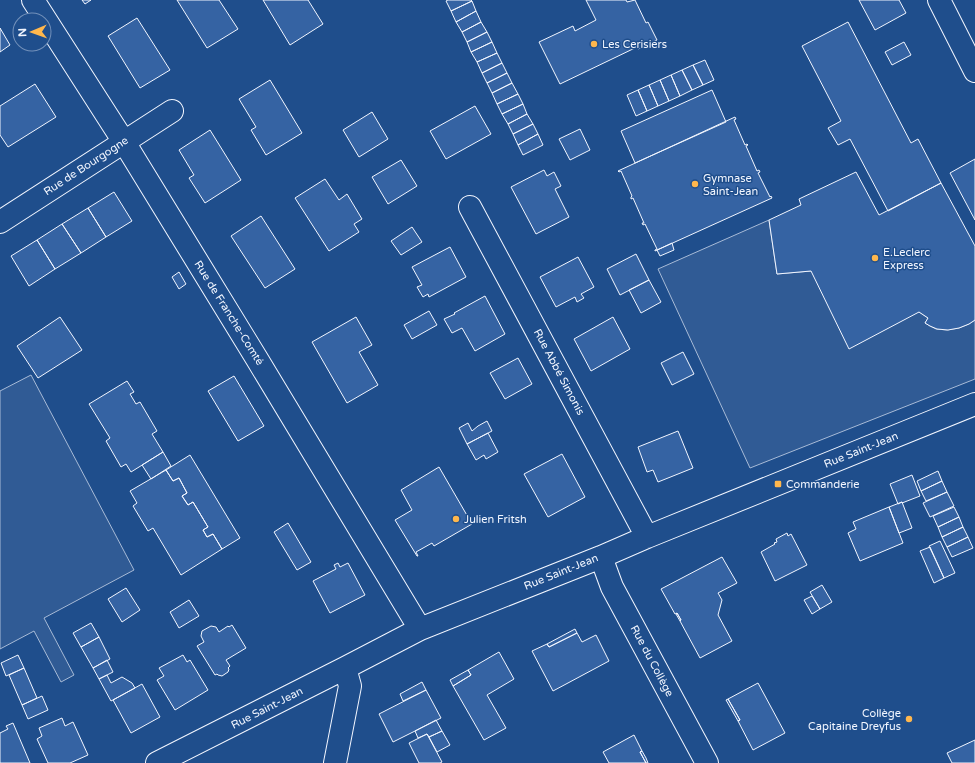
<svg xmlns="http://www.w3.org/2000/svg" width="975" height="763" viewBox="0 0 975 763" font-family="'Varela Round',sans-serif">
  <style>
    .built { fill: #305b95; stroke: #a8bbd7 }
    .building { fill: #3563a3; stroke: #f2f6ff }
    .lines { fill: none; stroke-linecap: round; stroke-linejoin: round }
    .street-casing { stroke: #f2f6ff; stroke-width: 24 }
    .secondary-casing { stroke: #f2f6ff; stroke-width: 24 }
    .street { stroke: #1f4e8c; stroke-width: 22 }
    .secondary { stroke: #1f4e8c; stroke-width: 22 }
    .poi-dot { fill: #ffb74d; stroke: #1f4e8c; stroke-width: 1.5 }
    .labels { text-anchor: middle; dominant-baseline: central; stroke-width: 3; stroke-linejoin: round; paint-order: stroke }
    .poi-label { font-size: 11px; fill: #f2f6ff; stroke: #1f4e8c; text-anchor: start }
    .street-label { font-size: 11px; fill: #f2f6ff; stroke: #1f4e8c }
  </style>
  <rect width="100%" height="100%" fill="#1f4e8c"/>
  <path class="built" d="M769,220l8,54 34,-3 108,41 9,6 -3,5 5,3 6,3 11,1 12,-2 10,-4 6,-4v59l-225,89 -92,-199z
    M31,375l103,195 -90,48 30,57 -13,7 -27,-51 -34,18v-258z"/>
  <path class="building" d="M82,0h9l-6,4z
    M177,0h42l19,29 -31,19z
    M263,0h45l15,24 -33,21z
    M448,0h23l1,1 -21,10 -5,-10z
    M586,0h40l1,2 8,-2 11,23 2,-1 9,18 -19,9 -1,-2 -77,37 -21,-42 34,-16 2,5 21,-11z
    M859,0h40l7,13 -31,17z
    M472,1l4,10 -20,11 -5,-11z
    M476,11l5,11 -19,10 -6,-10z
    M137,18l33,52 -30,18 -32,-52z
    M481,22l6,10 -20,10 -5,-10z
    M848,22l63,121 7,-4 23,44 -53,28 -38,-72 -12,6 -10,-17 13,-7 -39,-75z
    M0,28l10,17 -10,7z
    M487,32l5,10 -21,10 -4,-10z
    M492,42l5,11 -20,9 -6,-10z
    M904,42l7,13 -19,10 -7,-13z
    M497,53l5,10 -20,10 -5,-11z
    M705,60l9,20 -11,5 -10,-20z
    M502,63l5,10 -20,10 -5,-10z
    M693,65l10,20 -11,5 -10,-20z
    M682,70l10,20 -12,6 -9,-21z
    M507,73l5,10 -20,10 -5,-10z
    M671,75l9,21 -11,5 -9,-21z
    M270,80l32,53 -36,22 -15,-25 5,-3 -17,-28z
    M660,80l9,21 -11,5 -9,-21z
    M512,83l6,11 -21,10 -5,-11z
    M35,84l21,33 -48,30 -8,-12v-29z
    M649,85l9,21 -11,5 -9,-21z
    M638,90l9,21 -11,5 -9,-21z
    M712,90l14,32 -91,41 -14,-32z
    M518,94l5,10 -21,10 -5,-10z
    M523,104l4,10 -19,10 -6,-10z
    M475,106l16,28 -45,25 -16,-28z
    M372,112l16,27 -29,18 -16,-27z
    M527,114l6,10 -20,10 -5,-10z
    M735,117l1,2 -2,1 11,25 2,-1 1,1 -2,1 11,25 2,-1 1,2 -2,1 12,24 1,-1 1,2 -117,53v-1l2,-1 -12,-25 -2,1 -1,-2h2l-11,-25 -2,1v-2l1,-1 -11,-25 -2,1 -1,-1z
    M533,124l5,10 -20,11 -5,-11z
    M580,129l10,21 -20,10 -11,-21z
    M210,130l31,50 -36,23 -16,-25 5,-3 -15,-25z
    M538,134l5,11 -20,10 -5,-10z
    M975,159v61l-25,-47z
    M401,160l16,26 -29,18 -16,-27z
    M544,170l3,6 7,-4 7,14 -6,3 14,28 -33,17 -25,-47z
    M856,172l23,43 62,-32 34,63v74l-6,4 -10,4 -11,2 -11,-1 -7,-3 -5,-3 3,-5 -9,-6 -70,37 -38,-78 -34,3 -8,-54 32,-15 -2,-6z
    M325,179l14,21 8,-6 15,25 -8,5 5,8 -30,19 -34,-53z
    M114,192l18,29 -26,16 -18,-29z
    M88,208l18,29 -25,16 -19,-29z
    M261,216l34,53 -30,19 -34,-52z
    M62,224l19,29 -26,16 -18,-29z
    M412,227l10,15 -21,13 -10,-14z
    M37,240l18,29 -26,17 -18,-30z
    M672,243l2,7 -14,6 -3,-6z
    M450,247l16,30 -37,20 -1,-3 -5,3 -6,-10 5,-2 -10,-18z
    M636,254l13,26 -29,15 -13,-26z
    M578,257l16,30 -13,7 3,4 -7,4 -2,-5 -19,10 -16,-30z
    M179,272l7,12 -7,5 -7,-12z
    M649,280l12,22 -20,11 -12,-23z
    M485,296l20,38 -30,17 -13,-23 -10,5 -8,-14 11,-5 -1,-1z
    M429,311l8,14 -25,14 -8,-14z
    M60,317l22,33 -44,28 -21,-32z
    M356,317l16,28 -13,7 19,33 -31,18 -35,-61z
    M613,317l17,32 -39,22 -17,-32z
    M683,352l11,22 -22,11 -11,-22z
    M518,358l14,26 -27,15 -15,-26z
    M234,376l30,50 -26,15 -30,-50z
    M127,381l7,11 -4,2 6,10 4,-2 17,29 -5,3 11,18 -32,20 -5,-8 -5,3 -15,-26 4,-3 -21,-34z
    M487,421l5,10 -25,13 -8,-16 9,-5 4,8 6,-5z
    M678,431l15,37 -35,14 -5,-12 -6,2 -9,-25z
    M488,433l10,19 -12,7 -2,-4 -8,5 -9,-16z
    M163,452l8,14 -20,13 -9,-14z
    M562,454l23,43 -37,20 -24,-43z
    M190,455l50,83 -18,11 -9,-15 -6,3 -4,-7 5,-3 -15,-25 -5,3 -6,-9 5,-3 -8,-15 -6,3 -7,-11z
    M439,467l33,57 -38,22 -2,-3 -16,9 2,4h-1l-22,-36 17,-10 -11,-20z
    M166,470l7,11 6,-3 8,15 -5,3 6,9 5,-3 15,25 -5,3 4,7 6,-3 9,15 -41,26 -28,-47 -5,3 -15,-25 4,-3 -7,-12z
    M938,471l4,10 -21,10 -4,-10z
    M912,475l8,21 -18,7v-1l-4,2 -8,-20z
    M942,481l5,11 -21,9 -5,-10z
    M947,492l7,14 -24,11 -7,-14z
    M902,502l10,26 -13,5 -10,-26z
    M889,507l14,36 -43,18 -12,-28 8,-4 -3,-7z
    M954,507l5,10 -21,10 -5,-11z
    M959,517l4,10 -21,10 -4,-10z
    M288,523l23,39 -14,8 -23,-38z
    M963,527l5,10 -21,10 -5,-10z
    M787,533l1,3 3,-2 16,31 -32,16 -14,-29 14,-8 -1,-1 3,-1 -1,-3z
    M968,537l5,11 -21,9 -5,-10z
    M940,541l15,32 -11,5 -15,-32z
    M930,547l14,31 -10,5 -14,-32z
    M722,557l15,26 -19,10 4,7 -4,15 14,26 -32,17 -20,-37 1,-1 -4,-7 -2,1 -14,-25z
    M338,563l2,4 8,-4 17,32 -35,18 -17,-32 23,-12 -2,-4z
    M822,585l10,17 -12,7 -10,-17z
    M126,588l14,22 -18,12 -14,-23z
    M812,596l8,13 -8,5 -8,-14z
    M189,600l10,16 -20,12 -9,-16z
    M677,613l4,7 -1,1 -4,-7z
    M91,623l8,14 -18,10 -8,-14z
    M232,625l14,23 -20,12 4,6 -2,2 1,1 -1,3 -6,4 -4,-1 -1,-1 -2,1 -18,-29 7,-4 -3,-6 1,-5 9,-5 5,1 3,5 9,-6 1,1z
    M575,629l2,4 -28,14 -2,-3z
    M577,633l5,9 14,-7 13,26 -56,30 -21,-40 15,-7 2,3z
    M99,637l11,22 -17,9 -12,-21z
    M499,652l15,27 -27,16 19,33 -22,12 -31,-54 18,-11 -3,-5z
    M18,655l6,13 -18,8 -5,-13z
    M183,655l4,7 3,-2 18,30 -33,20 -18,-30 7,-4 -5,-8z
    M107,660l6,12 -14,7 -6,-11z
    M24,668l13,30 -15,7 -13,-30z
    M468,670l3,5 -18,11 -3,-6z
    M107,675l4,8 11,-6 10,6 3,5 -24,13 -12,-22z
    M422,682l4,8 -23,11 -3,-7z
    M758,683l27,50 -32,17 -15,-29 2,-1 -12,-21z
    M142,684l18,33 -29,16 -18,-33z
    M426,690l15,28 -48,24 -14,-28z
    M42,696l6,14 -20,9 -6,-14z
    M728,699l12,21 -2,1 -12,-21z
    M62,718l3,8 8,-4 15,33 -18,8h-22l-11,-24 5,-3 -3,-8z
    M436,720l6,11 -13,6 -2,-3 -9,4 -3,-7z
    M13,723l17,40h-30v-30l8,-4 -2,-3z
    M442,731l8,14 -13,7 -8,-15z
    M427,734l15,28 -2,1h-21l-10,-20z
    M634,735l8,16 -2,1 6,11h-37l-6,-11z
    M975,740v23h-23l-5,-10z
    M642,751l4,7 2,5h-2l-6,-11z"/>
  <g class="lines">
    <g class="street-casing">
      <path id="street" d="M33,0l91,142 133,217 163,270
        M470,207l177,330
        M0,222l172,-111
        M601,557l11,30 95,176
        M157,763l188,-95 75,-39 181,-72 46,-20 328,-133
        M335,763l15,-77 -5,-18"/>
    </g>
    <g class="secondary-casing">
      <path id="secondary" d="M939,0l36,71"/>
    </g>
    <use href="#street" class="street"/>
    <use href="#secondary" class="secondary"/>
  </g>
  <g class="poi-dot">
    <circle cx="594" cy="44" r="4"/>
    <circle cx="695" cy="184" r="4"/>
    <circle cx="875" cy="258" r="4"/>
    <rect x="774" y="480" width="8" height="8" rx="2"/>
    <circle cx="456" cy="519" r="4"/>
    <circle cx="909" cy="719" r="4"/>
  </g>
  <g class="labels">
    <g class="poi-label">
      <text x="602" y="44">Les Cerisiers</text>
      <text x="703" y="178">Gymnase<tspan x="703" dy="13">Saint-Jean</tspan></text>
      <text x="883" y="252">E.Leclerc<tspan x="883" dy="13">Express</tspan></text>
      <text x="786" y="484">Commanderie</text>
      <text x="464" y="519">Julien Fritsh</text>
      <text x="901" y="713" text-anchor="end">Collège<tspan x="901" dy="13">Capitaine Dreyfus</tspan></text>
    </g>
    <g class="street-label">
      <text transform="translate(86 166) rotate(-33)">Rue de Bourgogne</text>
      <text transform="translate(229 313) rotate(58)">Rue de Franche-Comté</text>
      <text transform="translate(559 372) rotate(62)">Rue Abbé Simonis</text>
      <text transform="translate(861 450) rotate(-22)">Rue Saint-Jean</text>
      <text transform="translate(561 572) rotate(-22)">Rue Saint-Jean</text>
      <text transform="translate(652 661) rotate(62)">Rue du Collège</text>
      <text transform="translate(267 708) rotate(-27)">Rue Saint-Jean</text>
    </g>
  </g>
  <g transform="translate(32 32) rotate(268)"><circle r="19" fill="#1f4e8c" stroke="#7391ba"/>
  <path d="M0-3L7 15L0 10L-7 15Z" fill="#ffb74d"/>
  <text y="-6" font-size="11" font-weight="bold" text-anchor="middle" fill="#f2f6ff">N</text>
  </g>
</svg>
